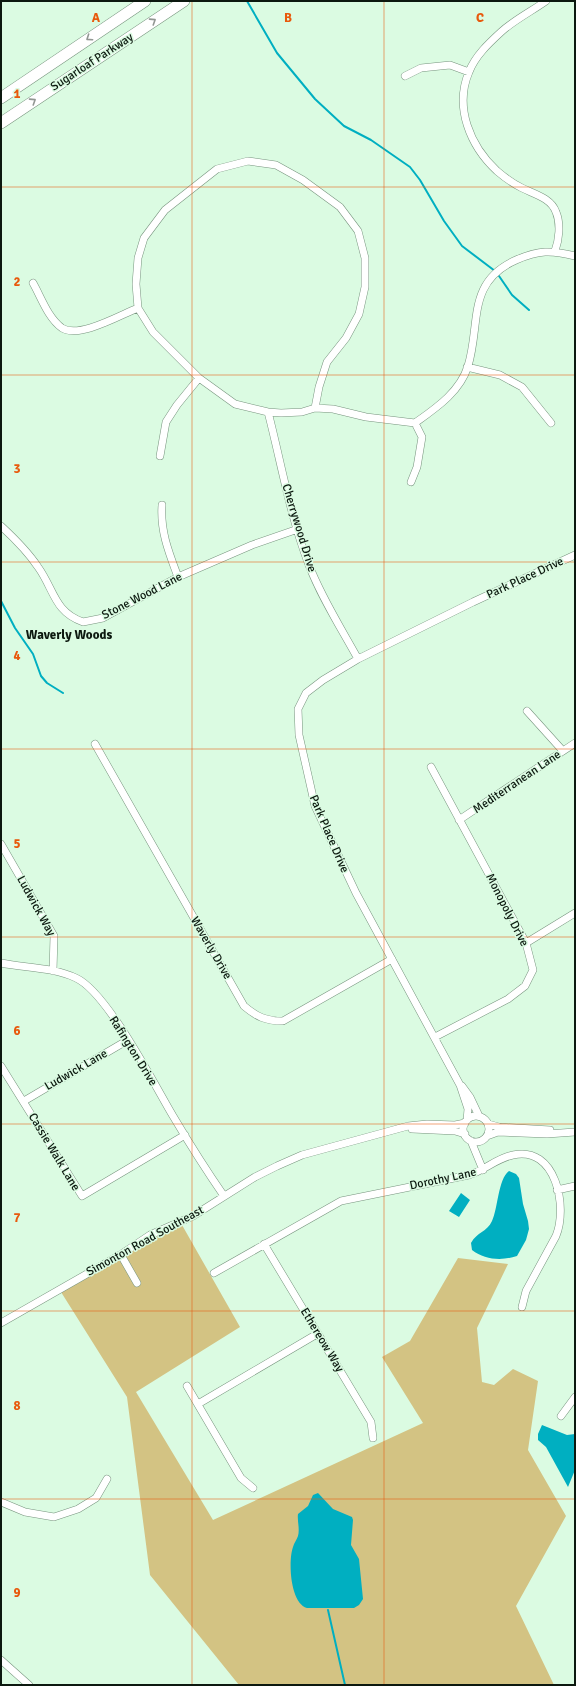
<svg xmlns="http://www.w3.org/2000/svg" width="576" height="1686" viewBox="0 0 576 1686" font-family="Signika,sans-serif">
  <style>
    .green { fill: #d3c383 }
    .water { fill: #00afc1 }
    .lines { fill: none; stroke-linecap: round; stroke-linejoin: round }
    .stream { stroke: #00afc1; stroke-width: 2 }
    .minor-casing { stroke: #77947e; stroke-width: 8 }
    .highway-casing { stroke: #77947e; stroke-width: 12 }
    .minor { stroke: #fff; stroke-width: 7 }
    .highway { stroke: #fff; stroke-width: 11 }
    .oneway { stroke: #929793 }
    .grid { fill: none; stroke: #e8590c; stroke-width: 1; stroke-opacity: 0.55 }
    .labels { text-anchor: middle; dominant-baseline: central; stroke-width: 3; stroke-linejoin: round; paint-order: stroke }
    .street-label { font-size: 12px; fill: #0c180f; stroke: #dbfbe2 }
    .neighbourhood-label { font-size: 13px; font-weight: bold; fill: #0c180f; stroke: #dbfbe2 }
    .grid-label { font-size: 13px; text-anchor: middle; font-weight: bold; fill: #e8590c; stroke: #dbfbe2; stroke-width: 3; stroke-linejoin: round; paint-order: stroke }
  </style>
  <rect width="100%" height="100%" fill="#dbfbe2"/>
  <path class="green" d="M182,1225l58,102 -104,65 77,128 210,-97 -41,-66 28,-16 48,-83 50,6 -31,64 5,54 12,3 19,-16 25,12 -10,69 38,66 -50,90 38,79h-315l-89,-110 -23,-178 -66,-105 97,-56z"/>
  <path class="water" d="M509,1171l7,3 3,4 4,26 5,17 1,8 -3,11 -9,16c-15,5 -32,4 -45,-6l-1,-7c6,-11 16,-11 21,-22 6,-12 6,-42 17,-50z
    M461,1193l9,7 -11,17 -10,-6z
    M542,1425l25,10 8,-1v36l-7,17 -22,-40 -8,-7v-6z
    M318,1493l15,16 19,8 1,3 -2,25 8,14 4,40 -4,6 -5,3h-47c-17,-5 -19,-47 -14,-61 1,-4 4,-8 5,-11 2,-7 -1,-16 0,-22l10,-8 5,-11z"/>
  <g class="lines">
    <path class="stream" d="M247,1l30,52 38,46 29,27 27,14 39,27 10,13 24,41 18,25 33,25
      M499,276l13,19 17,15
      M1,601l14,27 18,26 8,22 6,7 16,10
      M328,1610l17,75"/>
    <g class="minor-casing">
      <path id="minor" d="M546,1c-14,10 -32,19 -45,31 -12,11 -26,24 -32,40 -15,35 1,74 28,99 7,6 17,13 25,17 12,6 29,10 34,24 5,12 3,28 -1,39
        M405,76l16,-8 29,-3 19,7
        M33,283c8,14 15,35 29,45 17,11 58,-13 76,-20
        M467,367l33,8 22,12 29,36
        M315,408l4,-21 8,-25 19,-24 13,-24 6,-27v-29l-7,-27 -18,-24 -37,-27 -27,-15 -28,-4 -31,8 -52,41 -21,28 -6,20 -2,26 2,24 15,24 46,46 36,26 33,8 13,1 21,-1 13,-4 18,1 33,8 49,6c21,-15 45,-31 53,-57 13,-42 -2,-84 48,-106 23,-10 35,-10 59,-4
        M268,412c13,50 22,104 41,153 12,32 32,63 49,94
        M160,456l6,-34 11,-17 22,-27
        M411,482l6,-15 5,-30 -7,-14
        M162,505c-2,26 7,48 16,72
        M1,526c13,12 27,26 37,41 16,22 16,45 45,55l20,-4 75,-41 74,-32 46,-16
        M527,711l36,40
        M95,744l149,262c13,11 22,15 39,15l109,-62
        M431,767l95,176 7,27 -8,16 -17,13 -73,38
        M459,820l116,-77
        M1,844l53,92 -1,35
        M526,943l49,-30
        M1,963c24,5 52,4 75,15 31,14 78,106 97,138 16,27 33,54 51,80
        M1,1066l81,130 103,-61
        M462,1086l8,11 9,19
        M24,1101l104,-61
        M463 1129a13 13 0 1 1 26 0a13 13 0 1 1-26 0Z
        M467,1120l1,-11 -8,-24 -104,-192 -41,-87 -16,-71 -1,-26 8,-16 17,-13 35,-21 115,-57 102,-47
        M488,1124l11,3 51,3
        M412,1129l43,2 10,3
        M487,1136l11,-4 49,2 28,-2
        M471,1141l12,29
        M557,1190l18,-4
        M264,1244l107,178 2,16
        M121,1255l16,28
        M214,1273l127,-72 128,-26c16,-5 28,-17 44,-20 43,-10 55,52 43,81l-30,55 -4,16
        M1,1323l119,-68 30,-20 43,-19 62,-39 22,-11 25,-11 106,-29 19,-2 28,1 10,-2
        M187,1386l54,92 12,10
        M198,1404l119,-70
        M561,1416l14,-19
        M1,1502l24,10 29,5 24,-8 18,-11 11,-19
        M1,1660l28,25"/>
    </g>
    <g class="highway-casing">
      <path id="highway" d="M1,98l144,-97
        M1,123l183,-122"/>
    </g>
    <use href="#minor" class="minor"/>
    <use href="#highway" class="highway"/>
  </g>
  <defs><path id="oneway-chevron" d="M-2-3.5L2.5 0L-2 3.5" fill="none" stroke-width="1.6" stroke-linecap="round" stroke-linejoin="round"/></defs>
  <g class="oneway">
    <use href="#oneway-chevron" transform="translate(153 21) rotate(-33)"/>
    <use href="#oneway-chevron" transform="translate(89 38) rotate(146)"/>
    <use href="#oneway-chevron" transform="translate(33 101) rotate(-33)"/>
  </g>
  <path class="grid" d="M192,1v1684M384,1v1684M1,187h574M1,375h574M1,562h574M1,749h574M1,937h574M1,1124h574M1,1311h574M1,1499h574"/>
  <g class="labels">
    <g class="street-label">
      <text transform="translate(92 62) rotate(-33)">Sugarloaf Parkway</text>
      <text transform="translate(299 528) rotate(73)">Cherrywood Drive</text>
      <text transform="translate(525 578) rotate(-25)">Park Place Drive</text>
      <text transform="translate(142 596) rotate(-27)">Stone Wood Lane</text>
      <text transform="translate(517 782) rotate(-34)">Mediterranean Lane</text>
      <text transform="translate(329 834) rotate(67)">Park Place Drive</text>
      <text transform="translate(36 906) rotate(61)">Ludwick Way</text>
      <text transform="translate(507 910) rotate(63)">Monopoly Drive</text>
      <text transform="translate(211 948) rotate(60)">Waverly Drive</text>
      <text transform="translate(133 1051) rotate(58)">Rafington Drive</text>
      <text transform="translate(76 1070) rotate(-30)">Ludwick Lane</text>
      <text transform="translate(54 1152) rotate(59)">Cassie Walk Lane</text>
      <text transform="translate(443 1179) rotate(-12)">Dorothy Lane</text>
      <text transform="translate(145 1241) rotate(-29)">Simonton Road Southeast</text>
      <text transform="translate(322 1340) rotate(59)">Ethereow Way</text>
    </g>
    <g class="neighbourhood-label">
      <text x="69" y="635">Waverly Woods</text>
    </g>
  </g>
  <g class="grid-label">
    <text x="96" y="22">A</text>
    <text x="288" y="22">B</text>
    <text x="480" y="22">C</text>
    <text x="17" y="98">1</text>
    <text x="17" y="286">2</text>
    <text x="17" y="473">3</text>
    <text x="17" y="660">4</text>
    <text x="17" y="848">5</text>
    <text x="17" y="1035">6</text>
    <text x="17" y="1222">7</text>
    <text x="17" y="1410">8</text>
    <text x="17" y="1597">9</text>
  </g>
  <rect width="576" height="1686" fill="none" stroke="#0c180f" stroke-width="4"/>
</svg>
